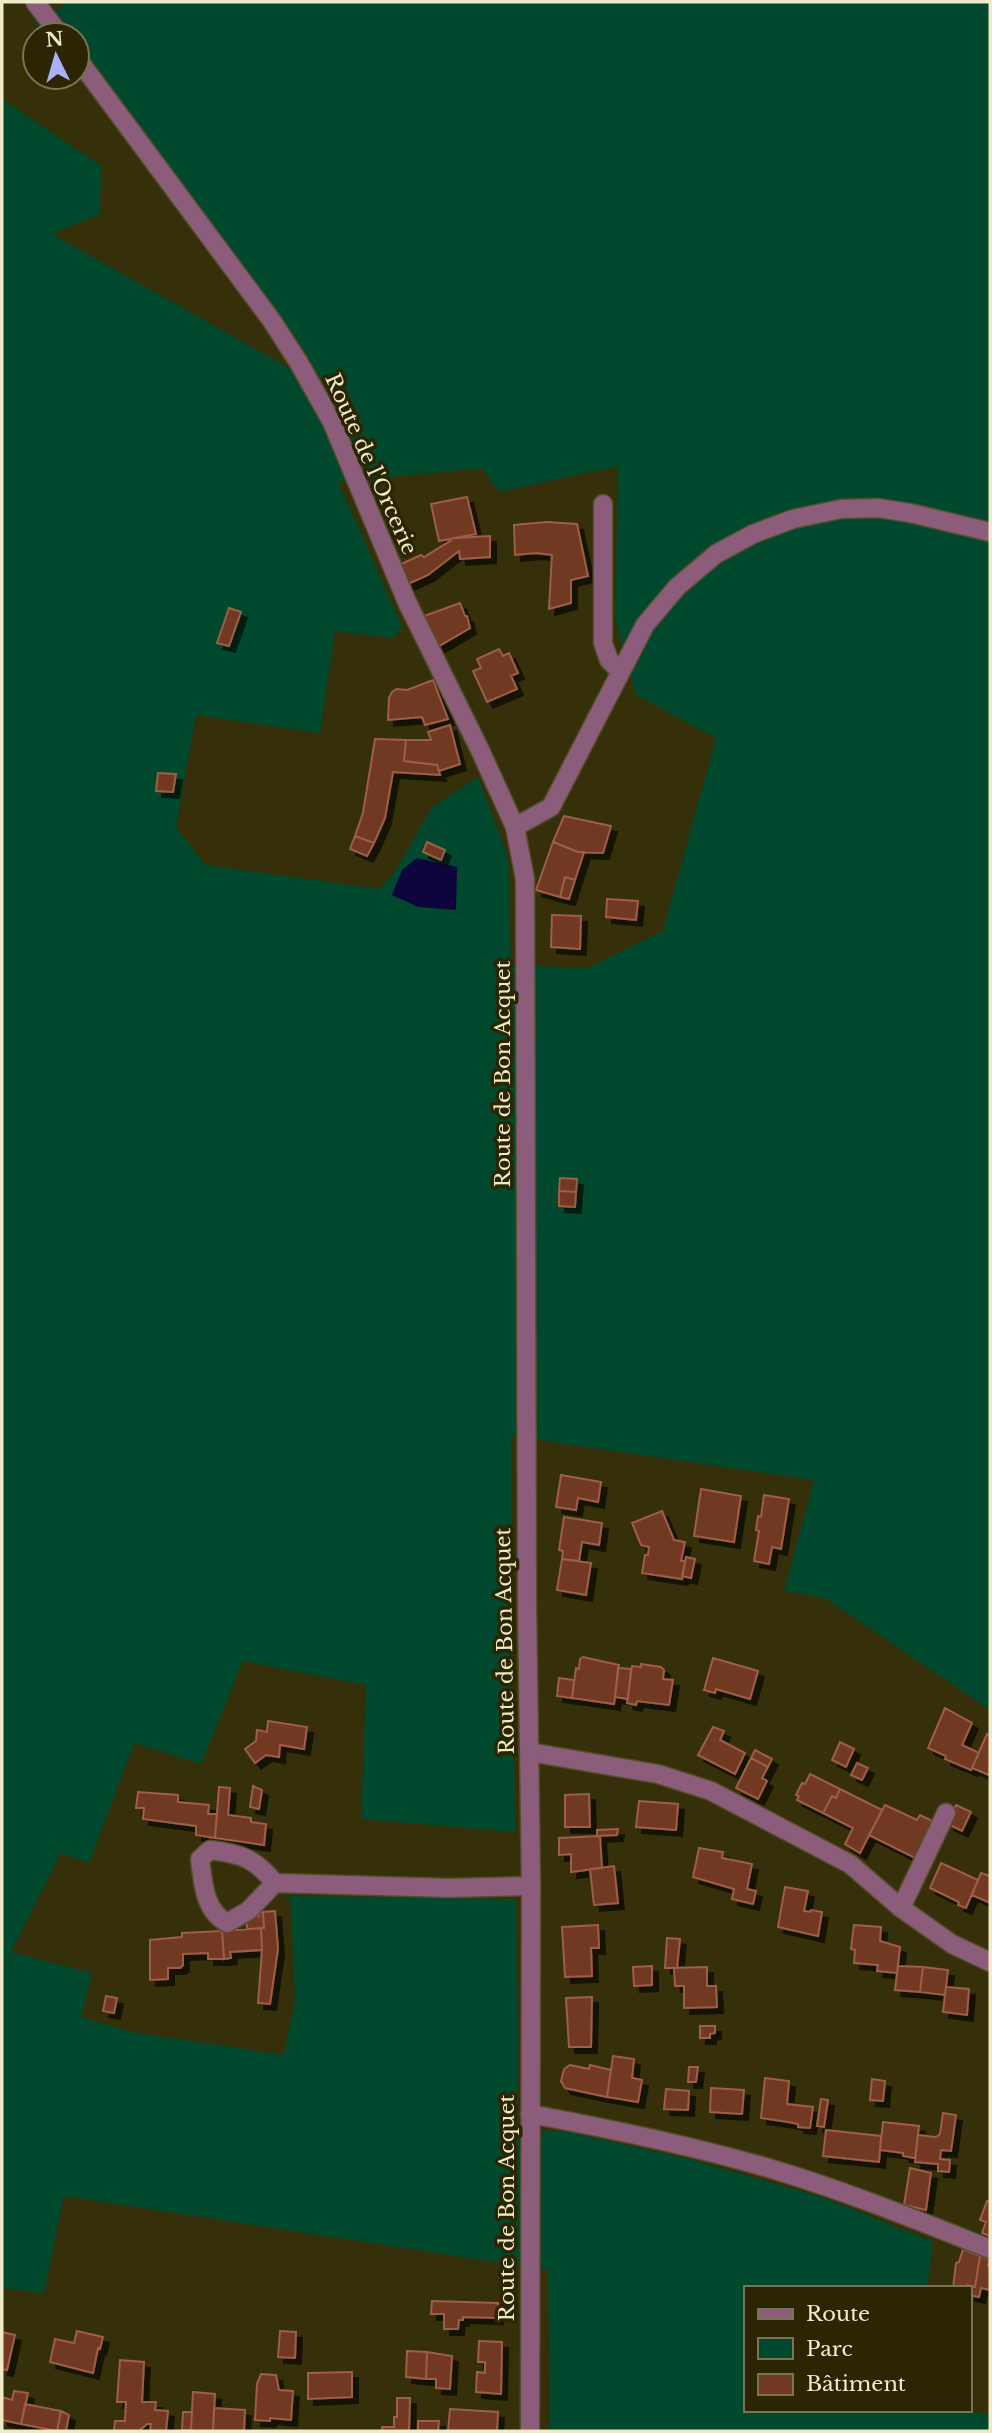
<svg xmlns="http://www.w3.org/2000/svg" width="992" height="2433" viewBox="0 0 992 2433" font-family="'Libre Baskerville',serif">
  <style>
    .green { fill: #00492e; fill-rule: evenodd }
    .water { fill: #0f053d }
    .building { fill: #713721; stroke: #9d5e47; stroke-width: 2; filter: url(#shadow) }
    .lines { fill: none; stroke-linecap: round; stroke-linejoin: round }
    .minor-casing { stroke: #534d28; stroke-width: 21 }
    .tertiary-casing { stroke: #534d28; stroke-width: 21 }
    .minor { stroke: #8b5d7b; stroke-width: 18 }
    .tertiary { stroke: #8b5d7b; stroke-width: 18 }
    .labels { text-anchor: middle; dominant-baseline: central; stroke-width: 7; stroke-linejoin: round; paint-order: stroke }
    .street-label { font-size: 21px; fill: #efeac8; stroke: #2b2501 }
  </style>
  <defs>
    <filter id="shadow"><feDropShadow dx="6" dy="6" stdDeviation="0" flood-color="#0009"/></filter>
  </defs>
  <rect width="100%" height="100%" fill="#352f0a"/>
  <path class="green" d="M68,2h922v1708l-165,-112 -41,-7 30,-111 -303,-44 4,396 -154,-13 5,-134 -123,-24 -42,103 -67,-21 -45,120 -28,-10 -50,99 81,21 -11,44 50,15 153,23 11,-55 -5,-104 226,3 2,231 47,1 124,28 136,39 108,44 -6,46h-182v122h205l40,4v17h-440l-2,-161 -484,-74 -20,97 -42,-5v-2189l99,67 -1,48 -48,20 281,159 -256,-318v-40h-32l-9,-11zM618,466l-3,152 21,77 80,43 -53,193 -75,37 -77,-3 -3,-107 -30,-81 -46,30 -38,66 -15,16 -174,-24 -29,-38 20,-112 124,18 15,-102 59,7 8,-12 -64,-144 144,-14 17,24z"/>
  <path class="water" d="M417,858l40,9 -1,43 -38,-3 -26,-12 10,-25z"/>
  <path class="building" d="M467,497l9,37 -37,7 -8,-37z
    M547,522l30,2 11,52 -17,4v23l-22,6 3,-54 -16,-2 -21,2 -1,-30z
    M490,536v21l-30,2 -1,-8 -31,24 -20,9 -9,-19 22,-10 3,2 31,-19z
    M460,603l5,13h2l3,12 -31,18 -15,-30z
    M229,608l12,4 -12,34 -12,-3z
    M499,649l4,7 6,-3 9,20 -7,3 6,13 -30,13 -14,-31 8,-3 -4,-9z
    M433,680l15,39 -23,6 -3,-8 -34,3 1,-22 3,-6 5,-3 10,1z
    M450,725l10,39 -21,7 -2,-6 -33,-4 2,-21h25l-3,-8z
    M375,739l31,1 -2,21 33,4 3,10 -47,-3 -8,46 -11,25 -19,-7 8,-23z
    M158,773l18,1 -3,18 -17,-1z
    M564,816l47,10 -8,27 -25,-1 -25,-10z
    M355,836l19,7 -7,13 -17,-7z
    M427,842l18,8 -4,10 -18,-8z
    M553,842l25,10h6l-9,28 -10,-3 -5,20 -24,-7z
    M565,877l10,3 -6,19 -9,-2z
    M607,899l31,2 -2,19 -30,-3z
    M552,915l29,1 -1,33 -29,-2z
    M560,1178l17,1 -1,13 -17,-1z
    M559,1191l17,1 -1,15 -16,-1z
    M561,1475l40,7 -3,20 -20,-4 -2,12 -20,-3z
    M701,1489l40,7 -7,46 -40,-6z
    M764,1495l25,4 -8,50 -9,-2 -3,17 -15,-3 5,-30 -3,-1 2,-14 3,1z
    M662,1511l12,29 11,2 -4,19h4l-3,18 -40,-6 3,-18h3l1,-8 -8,-2 -9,-22z
    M564,1517l38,6 -3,22 -17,-3 -3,19 -17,-2 1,-8 -4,-1z
    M686,1557l9,2 -4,19 -9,-2z
    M562,1559l29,4 -5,32 -29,-5z
    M583,1657l36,8 -5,39 -42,-6 4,-30 3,1 1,-10z
    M713,1658l45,13 -8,28 -34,-10 -1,4 -11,-3z
    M641,1664l20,3 3,3 -1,9 10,1 -4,25 -32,-4 -1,4 -9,-2 5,-37 9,1z
    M618,1668l13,1 -3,30 -13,-2z
    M559,1678l15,2 -2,18 -15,-2z
    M945,1708l27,15 -10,22 17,8 -8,17 -26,-11 1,-3 -18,-8z
    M268,1721l39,6 -3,22 -24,-4 -1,12 -13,-2 -11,8 -10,-14 11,-8 1,-11 10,2z
    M713,1727l11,4 -4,9 25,13 -10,21 -37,-19z
    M987,1734l3,2 -1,39 -17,-7z
    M840,1742l14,7 -8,18 -14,-7z
    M755,1750l17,9 -4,8 -17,-9z
    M751,1758l17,9 -6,11 5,3 -9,18 -22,-11z
    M857,1763l11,5 -6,12 -11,-5z
    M810,1774l30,15 -4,9 -4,-2 -9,17 -26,-13 2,-4 -3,-1 6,-12 3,1z
    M253,1786l9,4 -3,19 -9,-2z
    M219,1787l11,1 -2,27 23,3v4l15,2 -2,21 -49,-7z
    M840,1789l42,21 -22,43 -15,-9 8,-16 -30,-15 9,-17 4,2z
    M138,1792l40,3v7l31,3 -1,9h9l-2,24 -19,-3v-9l-53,-7 1,-11h-8z
    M589,1794l1,33h-25v-32z
    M639,1801l39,3 -2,26 -40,-3z
    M885,1805l32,15 3,-5 14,7 -19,36 -46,-23z
    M956,1805l15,7 -9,19 -14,-7z
    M618,1829l-1,6 -20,1v-6z
    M600,1836l2,32 -31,4v-18l-12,1v-17z
    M699,1848l24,4 -1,6 30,6 -5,25 9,2 -3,13 -21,-5 2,-10 -41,-12z
    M941,1863l37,17 -12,28 -8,-3 1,-3 -29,-14z
    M614,1866l4,37 -24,2 -4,-36z
    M981,1873l9,3v27l-18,-8z
    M785,1887l23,4 -4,20 6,1 1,-2 11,2 -4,24 -40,-9z
    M275,1911l3,38 -8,55 -12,-1 4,-53 -1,-22h3l-1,-16z
    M263,1912l1,16 -17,1 -1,-12 13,-1v-3z
    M598,1925l1,23h-8l1,28 -27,1 -3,-50z
    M854,1925l27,2 -1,14 20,6 -3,26 -20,-2 1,-6 -24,-2 1,-13 -4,-1z
    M261,1928l1,22 -32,2 1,6 -7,1 -2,-28z
    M222,1931l2,28h-16v-6l-25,1v11l-3,3h-12v11l-18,1v-40l32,-3v-4z
    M667,1938l13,1 -3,29h-12z
    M652,1966v19l-18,1 -1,-19z
    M898,1966l25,1 -3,25 -25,-2z
    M707,1967v19h9l1,21 -33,1v-22h-9l-1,-18z
    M923,1967l25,3 -3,25 -25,-3z
    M946,1987l23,2 -2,26 -24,-3z
    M106,1996l11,2 -3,15 -11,-2z
    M592,1997l-1,50h-22l-3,-49z
    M700,2026h15v7l-5,1v4h-10z
    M613,2056l21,3 -2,19 10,2 -4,22 -31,-5z
    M570,2065l19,4 1,-4 21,5 -4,27 -42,-9 -4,-7 3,-12z
    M689,2067h9l-2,15h-8z
    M765,2078l24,3 -2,23 26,3 -3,21 -12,-1v-3l-10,-2 -27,-4z
    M872,2079l13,2 -2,20 -13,-1z
    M711,2088l33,2 -2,24 -32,-2z
    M666,2089l23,2 -1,19 -24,-1z
    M821,2099l7,1 -4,27 -7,-1z
    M943,2113l13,2 -5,36 -10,-1 -1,9 10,1 -1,12 -11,-1v-7l-23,-2 3,-27 18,2 4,-3z
    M883,2122l36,4 -4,32 -12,-2v-3l-23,-3z
    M826,2130l55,6 -2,26 -56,-6z
    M910,2168l21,5 -5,37 -22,-5z
    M987,2201l3,1v34l-8,-3 4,-11 -6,-2z
    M963,2249l17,7 -5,31 -8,-2v3h-14l3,-25 3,-1z
    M980,2256l9,3 -1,7 2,1v23l-9,-2 -2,9 -10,-2v-7h-2v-3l8,2z
    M432,2301l66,2 -1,15 -34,-1v3h-4l-1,9h-14v-15h-13z
    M77,2331l26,6 -3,12 -2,-1 -5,25 -43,-11 5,-23 19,4z
    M280,2331l16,1 -1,26 -17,-1z
    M2,2332l13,3 -8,35 -5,-1z
    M479,2341l23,1 -1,52 -25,-2 1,-20 8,1v-11h-7z
    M407,2351l20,1 -1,27 -20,-2z
    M427,2352l25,4 -2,33 -14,-1v-9h-10z
    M120,2360l24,2 -2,40h14l-1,8 13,1 -2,20h-16l1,-7h-4l-8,7h-25l1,-10h10l1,-19h-9z
    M352,2372v25l-44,2v-26z
    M261,2374l15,1 3,15 14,1 -2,29 -21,-2v3l-15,-1 2,-36z
    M14,2391l14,2 -7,31 -19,-4v-23l10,3z
    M193,2392l22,2 -2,37h-22z
    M397,2398h13l-1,33h-27v-4h12v-10h3z
    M25,2404l36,7 -4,20 -36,-7z
    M214,2408l31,2 -1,21h-31z
    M450,2409l48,3 -1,19h-49z
    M61,2411l8,4 -3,16h-9z
    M183,2412h9l-1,18h-9z
    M418,2421h21l-1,10h-20z"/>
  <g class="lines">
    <g class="minor-casing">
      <path id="minor" d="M603,504v139l6,17 11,11
        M515,827l36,-20 94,-182 32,-38 39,-33 37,-20 40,-15 48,-10 37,-1 32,5 80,19
        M529,1752l129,22 53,17 139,73 51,44 51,36 38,18
        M275,1883l-27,28 -21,12c-23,-13 -24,-40 -27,-64l10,-9c32,4 44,8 65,33l175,5 81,-2
        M901,1908l45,-95
        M530,2114c82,15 164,32 245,56 73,22 144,51 215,79"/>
    </g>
    <g class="tertiary-casing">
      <path id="tertiary" d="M35,2l25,33
        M77,58l195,263 27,42 33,59 75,180 73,148 35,77 10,52 2,725 4,282 -1,545"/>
    </g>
    <use href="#minor" class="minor"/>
    <use href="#tertiary" class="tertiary"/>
  </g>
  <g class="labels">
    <g class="street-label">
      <text transform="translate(371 464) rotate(66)">Route de l'Orcerie</text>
      <text transform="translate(503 1074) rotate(-90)">Route de Bon Acquet</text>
      <text transform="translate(505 1641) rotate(-91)">Route de Bon Acquet</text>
      <text transform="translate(507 2208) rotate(-90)">Route de Bon Acquet</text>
    </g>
  </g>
  <rect width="992" height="2433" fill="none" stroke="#efeac8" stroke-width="7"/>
  <rect x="744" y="2286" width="228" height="126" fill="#2b2501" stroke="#797451" stroke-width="2"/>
  <rect x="758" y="2309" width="35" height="10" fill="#8b5d7b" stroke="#797451" stroke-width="2"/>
  <text x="806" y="2321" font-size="21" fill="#efeac8">Route</text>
  <rect x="758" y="2338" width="35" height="21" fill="#00492e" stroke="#797451" stroke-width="2"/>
  <text x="806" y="2356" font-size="21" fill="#efeac8">Parc</text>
  <rect x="758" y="2374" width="35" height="21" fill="#713721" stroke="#797451" stroke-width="2"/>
  <text x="806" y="2391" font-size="21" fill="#efeac8">Bâtiment</text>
  <g transform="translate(56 56) rotate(355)"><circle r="33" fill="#2b2501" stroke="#797451" stroke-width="2"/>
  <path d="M0-5L12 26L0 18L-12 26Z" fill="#aab0fb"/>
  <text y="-10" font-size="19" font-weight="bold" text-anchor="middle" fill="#efeac8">N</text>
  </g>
</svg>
